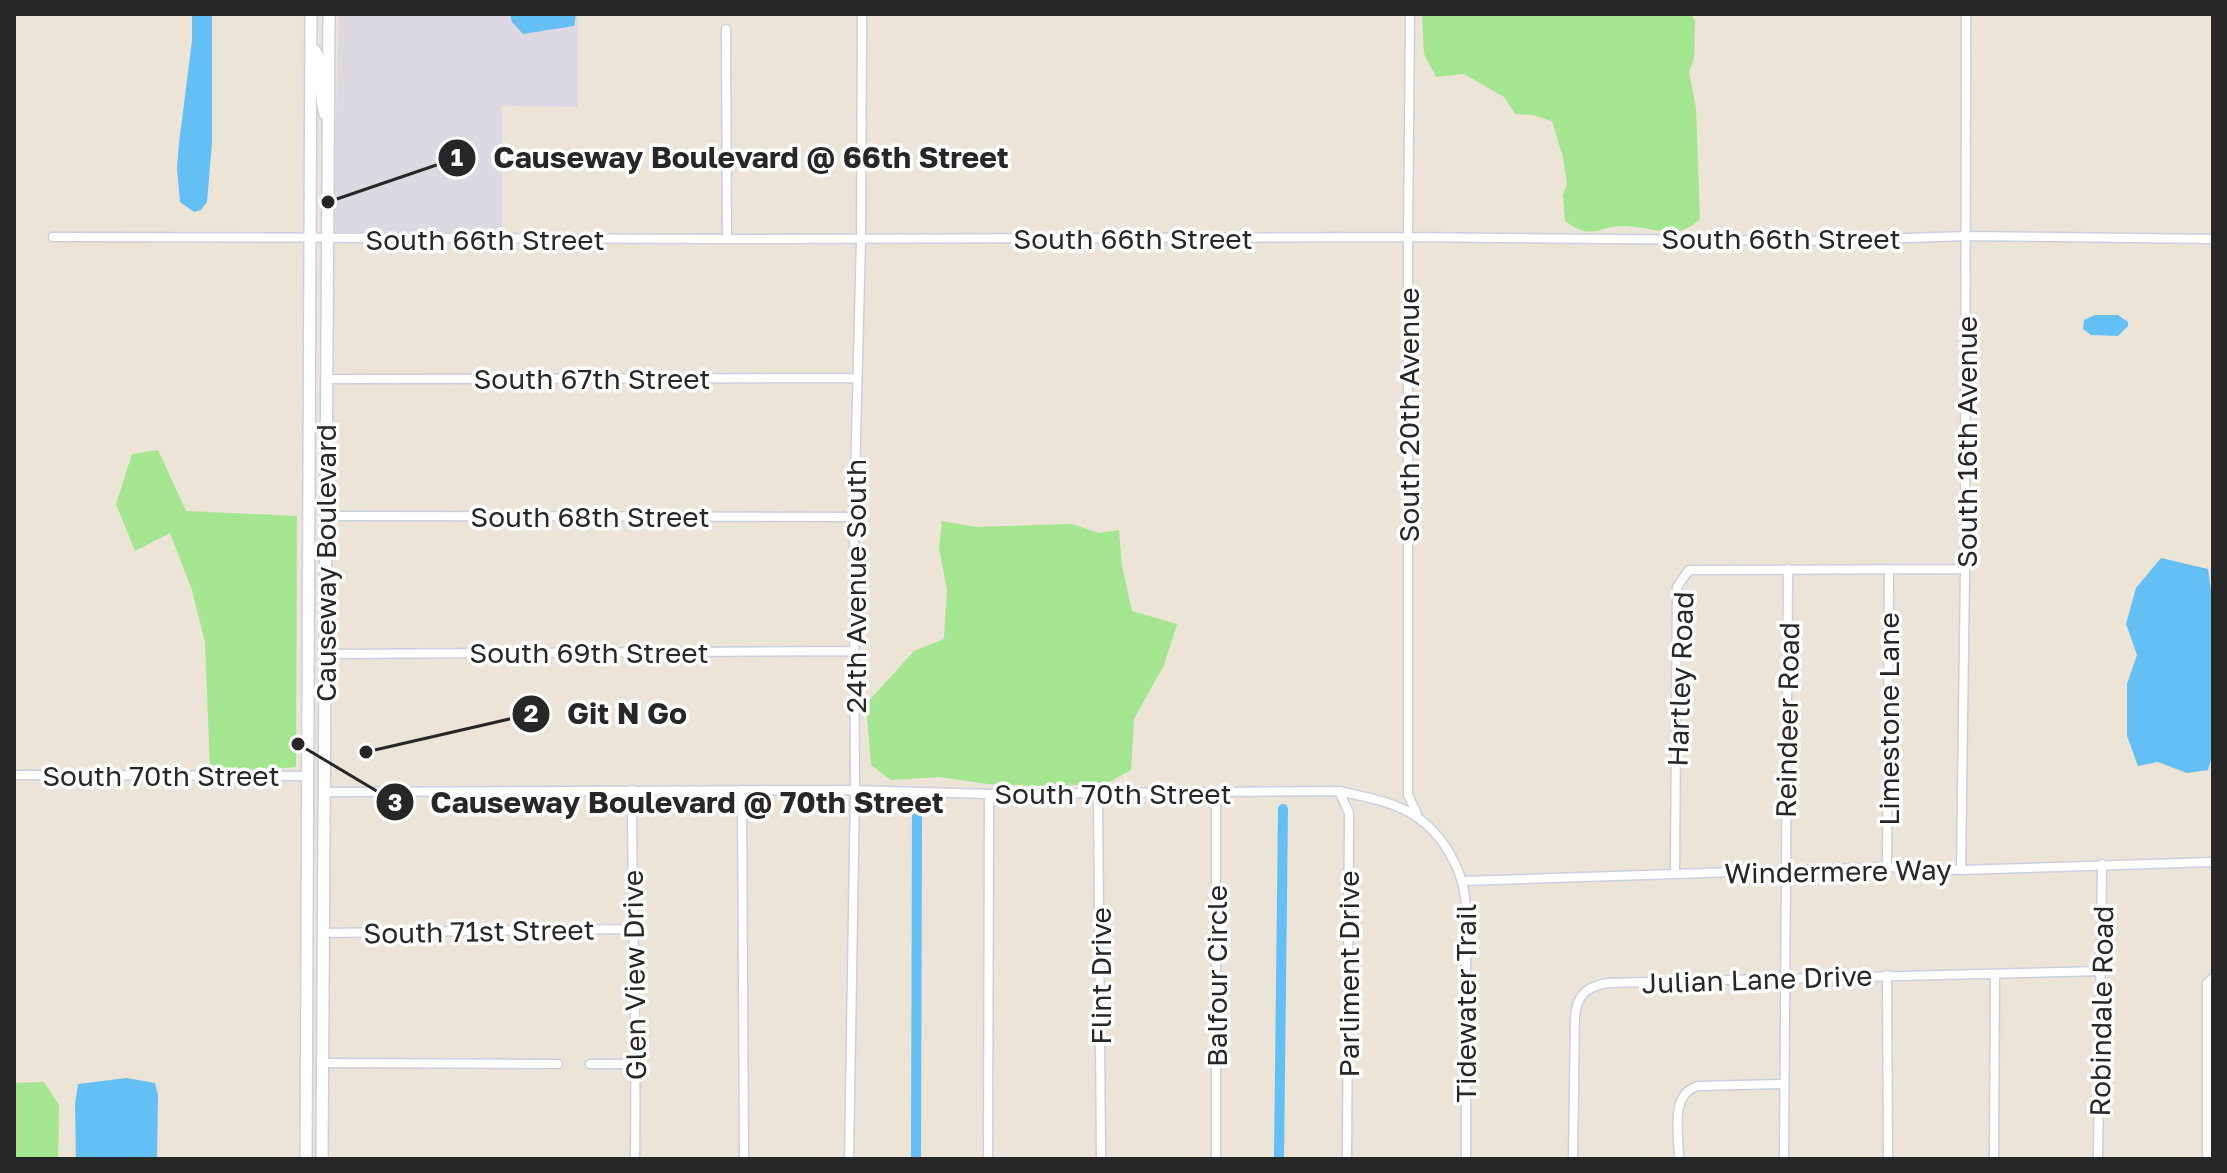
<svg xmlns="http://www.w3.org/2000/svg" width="2227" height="1173" viewBox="0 0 2227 1173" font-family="'Golos Text',sans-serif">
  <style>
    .industrial { fill: #dcd9e2 }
    .green { fill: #a4e590 }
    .water { fill: #63bff4 }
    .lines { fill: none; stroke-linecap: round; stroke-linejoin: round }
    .canal { stroke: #63bff4; stroke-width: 10 }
    .street-casing { stroke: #cccee1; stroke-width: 11 }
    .secondary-casing { stroke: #cccee1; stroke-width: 14 }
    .street { stroke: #fff; stroke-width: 8 }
    .secondary { stroke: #fff; stroke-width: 11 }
    .labels { text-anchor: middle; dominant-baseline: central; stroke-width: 7; stroke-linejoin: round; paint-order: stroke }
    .street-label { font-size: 28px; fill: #272727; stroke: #fff }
    .leader { fill: none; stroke: #272727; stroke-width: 3 }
    .callout-dot { fill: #272727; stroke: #fff; stroke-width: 3 }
    .mark-label { font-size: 24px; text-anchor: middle; font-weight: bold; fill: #fff }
    .callout-label { font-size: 30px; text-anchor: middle; font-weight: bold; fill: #272727; stroke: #fff; stroke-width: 7; stroke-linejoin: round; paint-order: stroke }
  </style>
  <rect width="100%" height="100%" fill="#ebe4d7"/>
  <path class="industrial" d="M339,14h239v93l-76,-1v130l-166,-4 -3,-12z"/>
  <path class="green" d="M1422,14h269l4,7 -1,37 -5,14 7,36 4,111c-24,23 -45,8 -74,7 -27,-1 -33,16 -61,-5l-2,-26 4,-11 -4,-27 -11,-36 -20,-6 -17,-1 -11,-17 -40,-23 -28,3 -12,-23z
    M158,450l28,61 111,5 -1,251 -37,3 -49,-1 -5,-127 -13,-52 -22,-57 -35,18 -19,-47 16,-50z
    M942,521l34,6 96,-3 27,9 20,-3 3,36 10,45 45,13 -13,41 -30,54 -3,51 -25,14 -62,2 -56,-2 -49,-7 -48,3 -20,-15 -5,-61 48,-53 30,-12 3,-49 -8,-42z
    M44,1082l15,23 -1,54h-44v-76z"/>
  <path class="water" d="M192,14h20v129l-5,59 -6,8 -7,2 -14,-10 -3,-34 2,-25 13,-102z
    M510,14h66l-2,12 -51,8 -11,-12z
    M2095,315h23l10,7v4l-10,10 -27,-1 -8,-6 1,-9z
    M2161,558l47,11 5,37v147l-5,17 -21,3 -29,-11 -20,4 -11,-30v-52l10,-29 -11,-31 10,-36z
    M127,1078l28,5 3,12 -1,64h-81l-1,-55 3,-20z"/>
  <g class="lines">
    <path class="canal" d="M916,1159l1,-347
      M1279,1159l4,-350"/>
    <g class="street-casing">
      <path id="street" d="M1410,14l-2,223v558l9,19
        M726,29l1,210
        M53,237l674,2 681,-2 411,4 148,-5 246,3
        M326,379l531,-1
        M326,516l528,1
        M325,654l529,-3
        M14,775l294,1
        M632,790c0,123 5,246 3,369
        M742,790l2,369
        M1339,791l10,22 -2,346
        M325,792l530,-2 134,4 350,-3c49,11 84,16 111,63 10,18 15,33 16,54v251
        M1098,793l3,366
        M1887,867l2,-297
        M1961,870l4,-301 1,-555
        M1675,874l2,-287 12,-17 276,-1
        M1463,881l424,-14 74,3 252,-8
        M325,933l307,-4
        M1887,975l1,184
        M323,1063l235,1
        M590,1064h47
        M849,1159l6,-369 -1,-273 7,-278 1,-225
        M988,1159l1,-365
        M1216,1159v-366
        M1573,1159l2,-143c2,-21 12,-30 33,-33l495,-12
        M1679,1159c0,-24 -10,-65 19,-73l86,-2
        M1784,1159l4,-590
        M1994,1159l1,-184
        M2098,1159l4,-295
        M2207,1159v-176l6,-5"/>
    </g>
    <g class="secondary-casing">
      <path id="secondary" d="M312,48c14,10 6,48 13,66
        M306,1159l5,-1145
        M322,1159l7,-1145"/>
    </g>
    <use href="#street" class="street"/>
    <use href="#secondary" class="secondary"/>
  </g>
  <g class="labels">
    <g class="street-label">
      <text x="1133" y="238">South 66th Street</text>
      <text x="1781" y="238">South 66th Street</text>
      <text x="485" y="239">South 66th Street</text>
      <text x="592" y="378">South 67th Street</text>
      <text transform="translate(1408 415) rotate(-90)">South 20th Avenue</text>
      <text transform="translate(1966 442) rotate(-90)">South 16th Avenue</text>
      <text x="590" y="516">South 68th Street</text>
      <text transform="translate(325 563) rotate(-90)">Causeway Boulevard</text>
      <text transform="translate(855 586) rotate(-90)">24th Avenue South</text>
      <text x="589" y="652">South 69th Street</text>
      <text transform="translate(1680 679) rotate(-88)">Hartley Road</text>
      <text transform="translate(1888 719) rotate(-90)">Limestone Lane</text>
      <text transform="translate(1787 720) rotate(-89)">Reindeer Road</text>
      <text x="161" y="775">South 70th Street</text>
      <text x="1113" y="793">South 70th Street</text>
      <text transform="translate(1838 871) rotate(-1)">Windermere Way</text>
      <text transform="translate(479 931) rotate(-1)">South 71st Street</text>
      <text transform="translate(1348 974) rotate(-90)">Parliment Drive</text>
      <text transform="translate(634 975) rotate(-91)">Glen View Drive</text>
      <text transform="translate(1100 976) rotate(-90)">Flint Drive</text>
      <text transform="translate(1216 976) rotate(-90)">Balfour Circle</text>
      <text transform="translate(1757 979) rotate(-2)">Julian Lane Drive</text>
      <text transform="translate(1465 1003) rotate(-90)">Tidewater Trail</text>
      <text transform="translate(2101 1011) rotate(-89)">Robindale Road</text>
    </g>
  </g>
  <path class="leader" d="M328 202L457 158M366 752L531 714M298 744L395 802"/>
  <g class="callout-dot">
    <circle cx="328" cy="202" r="8"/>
    <circle cx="366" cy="752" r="8"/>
    <circle cx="298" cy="744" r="8"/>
    <circle cx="457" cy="158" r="20"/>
    <circle cx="531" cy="714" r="20"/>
    <circle cx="395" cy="802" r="20"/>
  </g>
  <g class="mark-label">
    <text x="457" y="166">1</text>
    <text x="531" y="722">2</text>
    <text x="395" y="811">3</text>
  </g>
  <g class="callout-label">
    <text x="751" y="168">Causeway Boulevard @ 66th Street</text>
    <text x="627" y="724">Git N Go</text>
    <text x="687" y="813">Causeway Boulevard @ 70th Street</text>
  </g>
  <rect width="2227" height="1173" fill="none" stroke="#272727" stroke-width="32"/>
</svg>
